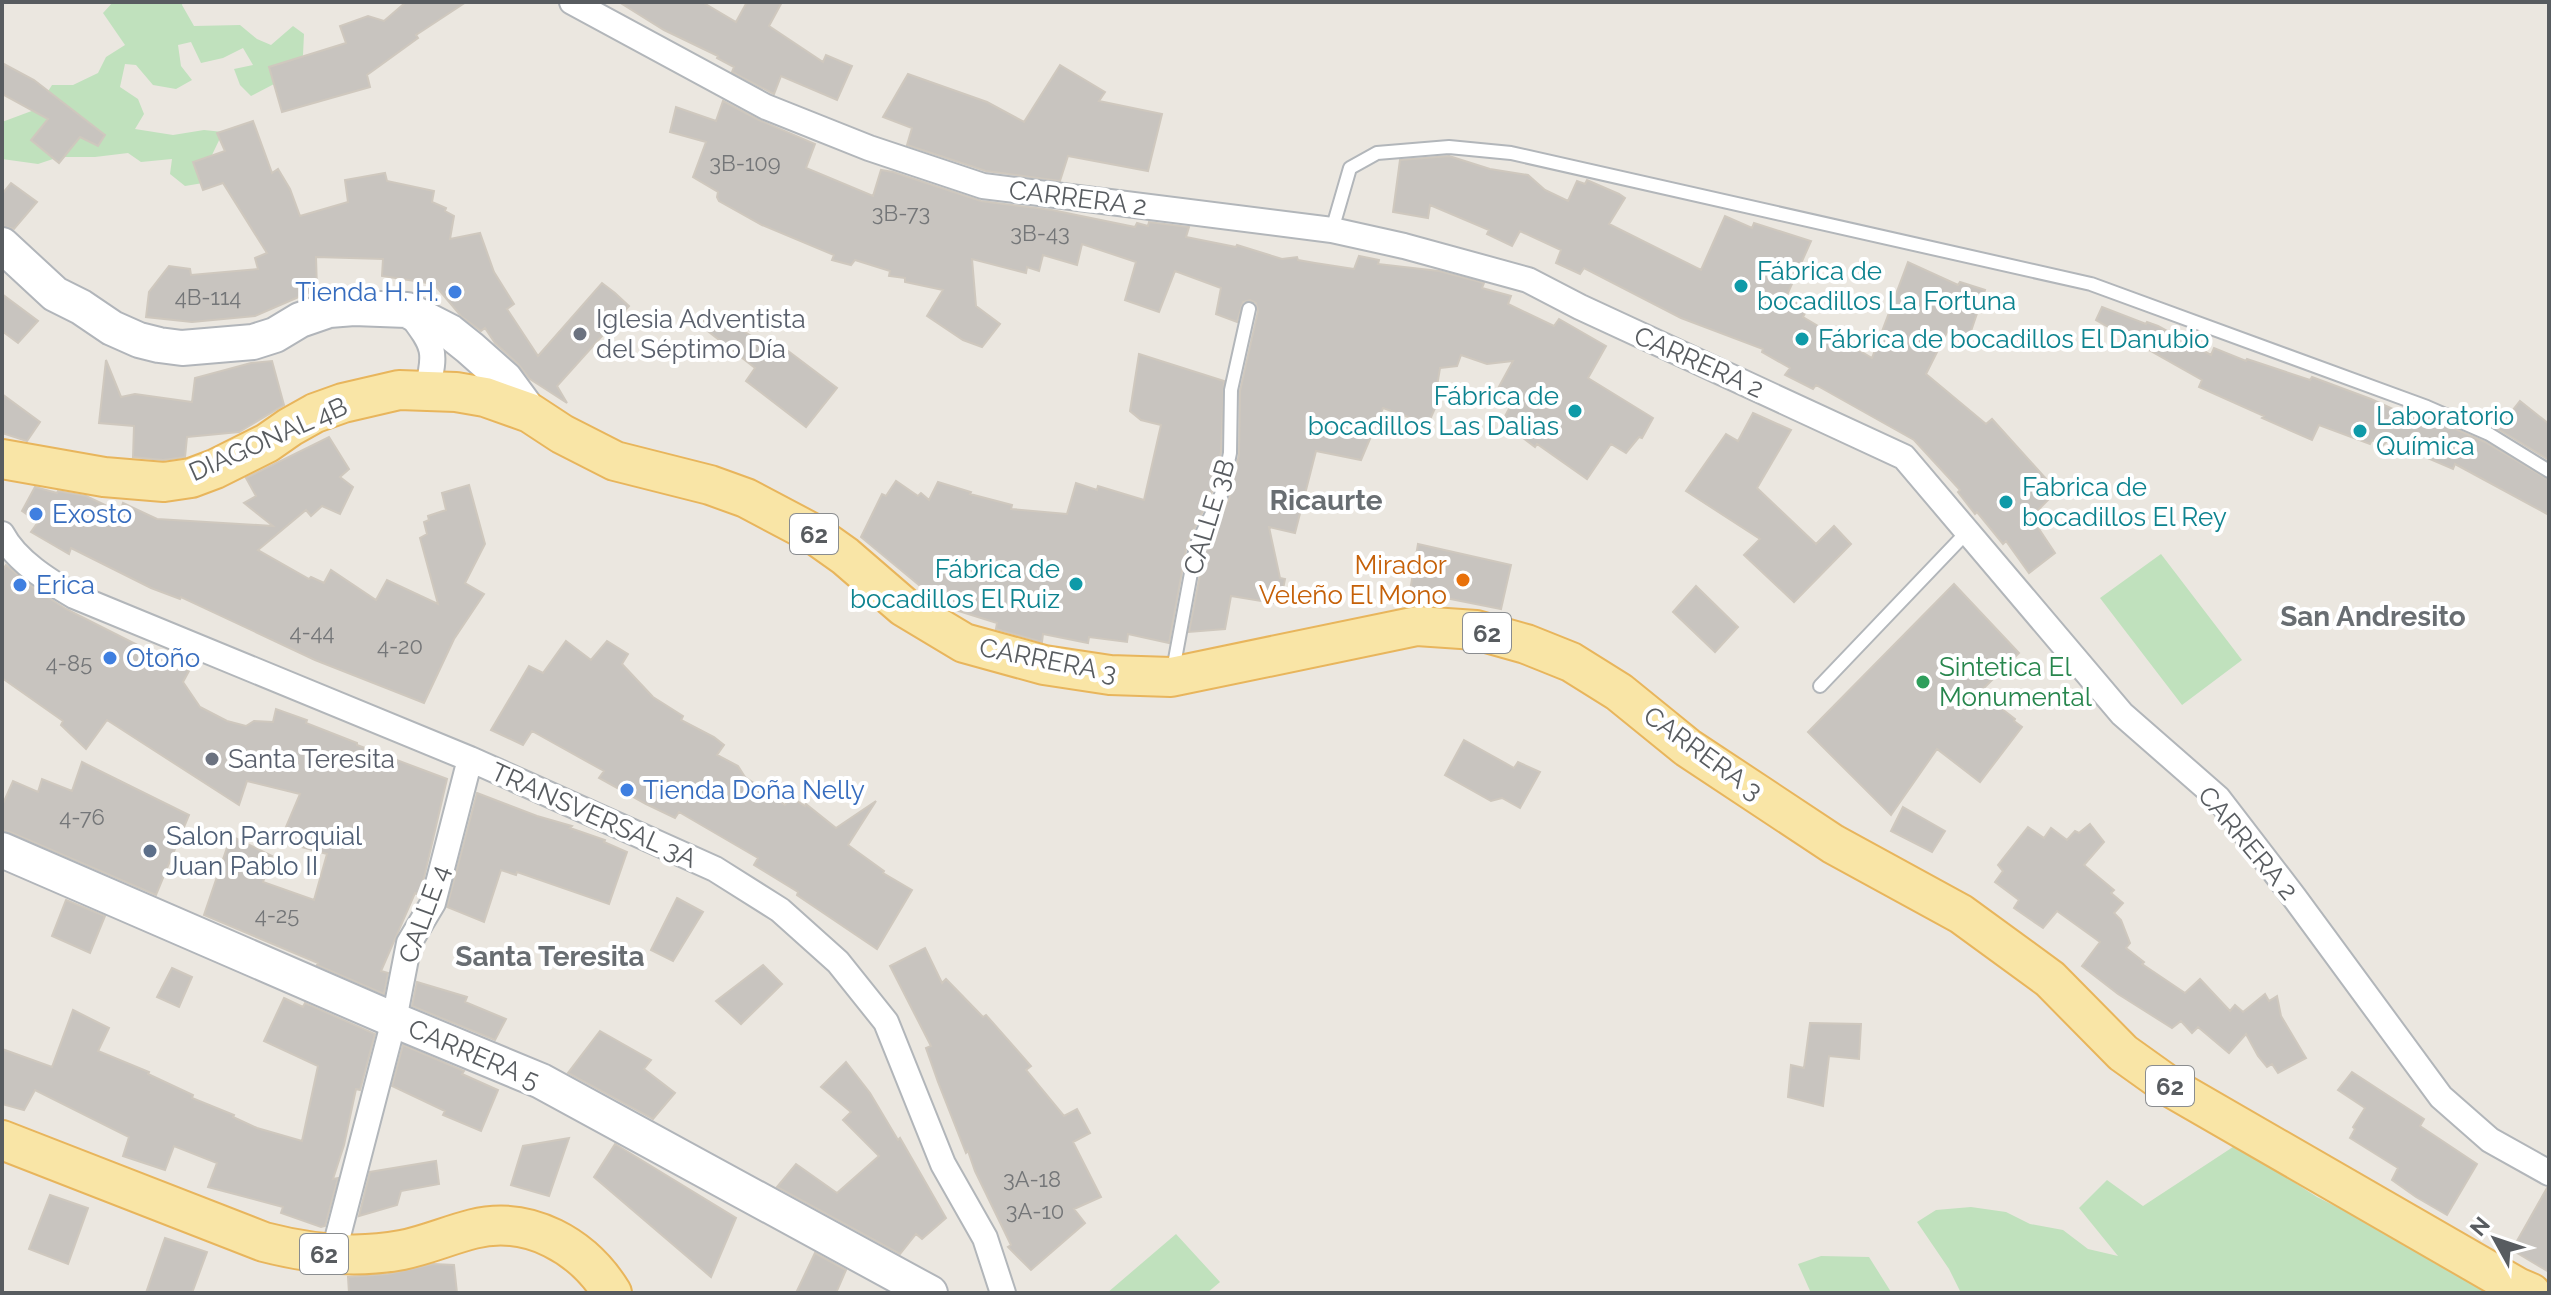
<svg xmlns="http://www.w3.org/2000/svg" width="2551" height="1295" viewBox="0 0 2551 1295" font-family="Raleway,sans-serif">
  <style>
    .green { fill: #c0e1bd }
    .building { fill: #c8c4bf; stroke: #cfc8be; stroke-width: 2 }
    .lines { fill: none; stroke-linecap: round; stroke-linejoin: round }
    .lane-casing { stroke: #b2b6ba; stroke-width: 16 }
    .street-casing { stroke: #b2b6ba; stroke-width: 28 }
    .secondary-casing { stroke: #b1b5ba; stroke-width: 38 }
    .primary-casing { stroke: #e8b55c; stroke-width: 42 }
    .lane { stroke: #fff; stroke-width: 12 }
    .street { stroke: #fff; stroke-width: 24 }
    .secondary { stroke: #fff; stroke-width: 34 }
    .primary { stroke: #f9e5a6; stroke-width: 38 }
    .culture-dot { fill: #0f9aa8; stroke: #fff; stroke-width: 3 }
    .shop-dot { fill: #3f7fe0; stroke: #fff; stroke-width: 3 }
    .worship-dot { fill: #6b7280; stroke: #fff; stroke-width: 3 }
    .food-dot { fill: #e8710a; stroke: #fff; stroke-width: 3 }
    .leisure-dot { fill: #2e9e5b; stroke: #fff; stroke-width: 3 }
    .service-dot { fill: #5c6f8a; stroke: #fff; stroke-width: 3 }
    .labels { text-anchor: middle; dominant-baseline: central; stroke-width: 8; stroke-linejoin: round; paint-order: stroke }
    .number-label { font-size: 22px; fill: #747678 }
    .shield { fill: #fff; stroke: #8a8d90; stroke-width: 2 }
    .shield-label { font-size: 24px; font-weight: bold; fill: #585c60 }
    .street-label { font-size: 26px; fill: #585c60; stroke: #fff }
    .culture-label { font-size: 26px; fill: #0d838f; stroke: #fff; text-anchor: start }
    .shop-label { font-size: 26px; fill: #366cbe; stroke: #fff; text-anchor: start }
    .worship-label { font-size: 26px; fill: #5b616d; stroke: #fff; text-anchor: start }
    .food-label { font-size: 26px; fill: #c56008; stroke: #fff; text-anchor: end }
    .leisure-label { font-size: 26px; fill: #27864d; stroke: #fff; text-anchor: start }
    .service-label { font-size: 26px; fill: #4e5e75; stroke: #fff; text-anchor: start }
    .neighbourhood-label { font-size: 28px; font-weight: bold; fill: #696e72; stroke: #fff }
  </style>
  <rect width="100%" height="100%" fill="#ebe7e0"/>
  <path class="green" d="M113,2h70l-1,3 12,21 46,-1 17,14 14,6 22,-19 11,8 -1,21 -6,17 -46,24 -11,-11 -6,-16 19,-4 -10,-17 -20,10 -22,5 -10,-21 -13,3 3,21 11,14 -16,9 -23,-4 -17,-20 -11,-1 -5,23 18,12 6,15 -9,15 38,6 31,-5 19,2 -11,23 -9,28 -18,3 -15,-12 2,-15 -31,3 -13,-9 -33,4h-36l-21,7 -36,-5v-37l35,-13 15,-24h21l25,-12 8,-16 19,-12 -22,-32z
    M2161,554l81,106 -60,45 -82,-107z
    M2236,1145l81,52 56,28 115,68h-527l-12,-24 -32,-47 19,-12 35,-3 35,5 24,12 33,6 25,19 30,7 -39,-48 28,-28 36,26z
    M1176,1234l44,48 -13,11h-100z
    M1821,1256l48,1 22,35 4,1h-84l-13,-29z"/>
  <path class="building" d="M406,2h60l-50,33 2,3 -51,37 3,12 -88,25 -13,-45 77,-24 -6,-17 28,-10 16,5z
    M619,2h83l34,20 11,-20h35l-13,24 54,36 3,-7 26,11 -15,34 -56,-24 -7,18 -42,-22 2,-5 -17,-9 1,-2 -54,-26z
    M2,63l32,17 71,55 -7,11 -18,-9 -21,26 -28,-23 17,-21 -46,-25z
    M1060,65l45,27 -6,9 63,13 -14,57 -80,-15 -8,25 -74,-10 -79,-26 5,-17 -29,-11 25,-43 79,28 37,20z
    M723,101l36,19 56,24 -9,24 67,28 8,-26 12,2 88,29 71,9 83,17 2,-4 11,3 1,-4 40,5 -3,10 50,10 1,-2 45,14 15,-2 1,3 17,3 39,6 5,-13 20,4 -1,4 61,7 45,12 -2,5 29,8 -3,8 46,22 5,-7 47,27 -18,32 65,40 -11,20 -3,-1 -13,16 -15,-9 -24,35 -50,-35 -2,3 -33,-25 9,-17 -16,-11 18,-33 -26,3 -26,-9 -4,11 -17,2 -6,36 2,2 -8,18 -45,-16 -22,52 -45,-9 -21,82 -26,-6 11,51 5,1 -5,25 -49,-8 -6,33 -36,3 16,-83 24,-50 10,-44 1,-64 18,-80 -2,-8 -6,-3 -7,2 -6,20 -21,-8 5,-26 -46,-17 -16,41 -34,-12 11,-38 -54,-18 -5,21 -34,-10 -4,16 -12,-4 -1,6 -54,-14 4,47 24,18 -18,23 -19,-7 -36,-24 16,-26 -38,-8v-4l-16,-2 1,-5 -35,-11 -4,5 -19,-5 2,-5 -72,-30 -43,-24 -2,-4 1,-5 -25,-15 13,-35 -36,-10 6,-25 40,14z
    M253,121l19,52 6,-4 12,20 10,27 48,-14 -3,-22 40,-7 2,8 47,10 -2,11 14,6 -1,3 9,5 -4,23 30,-6 14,39 20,32 -7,5 31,47 64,-73 13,10 14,13 -72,80 10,17 -37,-24 -12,-15 -23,-21 -10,-15 -4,3 -20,-15 -27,-32 -52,-8 1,-17 -67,-2 1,32 -62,27 -63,6 -46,-5 3,-25 20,-26 21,3 1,6 67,-6 -3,-11 12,-5 -44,-70 -20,7 -10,-28 32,-11 -8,-18z
    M1449,156l41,13 38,6 17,15 23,11 9,-20 8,3 2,-4 32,14 6,4 -16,26 92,46 24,-54 27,12 2,-5 57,18 -24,54 22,11 -6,11 69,41 36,-96 50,23 2,-3 25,8 -16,47 -21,-7 -22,44 60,50 6,-5 65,72 -26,26 24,36 -26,20 -23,-32 -3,3 -26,-32 -2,2 -17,-22 2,-2 -46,-50 -98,-55 -3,4 -28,-14 5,-7 -28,-16 1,-3 -82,-31 -97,-50 -4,6 -24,-11 5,-13 -41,-19 -8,15 -25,-12 2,-4 -59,-25 -2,13 -35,-6 7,-52z
    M11,183l26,19 -23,27 -12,-3v-32z
    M2,294l36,27 -20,22 -16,-12z
    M2102,307l44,17 1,-2 11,4 53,29 3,-7 32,13 1,-2 63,21 2,-3 59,22 37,17 3,-5 13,4 61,27 64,38v35l-94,-51 -2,5 -65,-28 -5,4 -11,-5 -2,4 -51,-19 -7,15 -50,-22 2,-2 -65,-29 3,-7 -106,-60z
    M711,309l58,39 6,-7 62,47 -31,39 -60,-46 9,-13 -55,-43z
    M1139,354l85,27 -3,71 -9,40 -25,52 -18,99 -41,-9 -1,8 -38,-5 -1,6 -45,-9 -1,8 -46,-13 1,-6 -51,-16 -16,-10 1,-2 -70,-58 21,-43 4,2 10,-15 22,15 3,-3 8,7 9,-18 33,10 -1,2 42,11 -1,4 56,5 9,-31 21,7 1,-4 46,14 17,-75 -20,-5 -11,-9z
    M106,360l15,37 14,-3 57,8 3,-24 56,-15 21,-2 12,44 -45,27 -52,5 -2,20 -22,3 -30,-3 1,-31 -35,-3z
    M2,394l38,28 -13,19 -25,-8z
    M2520,401l29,23v36l-51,-31z
    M1753,413l38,17 -34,58 59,56 18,-18 17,18 -57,58 -50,-47 16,-16 -74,-48 40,-57 12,7z
    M329,437l20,32 -9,8 13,10 -13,27 -18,-8 -11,10 -5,-6 -48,40 51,29 2,-2 13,6 7,-13 45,30 11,-20 51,24 -18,-66 7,-4 -3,-12 5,-2 -1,-4 18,-6 -4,-17 27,-8 16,59 -20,39 19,11 -30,45 -30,64 -109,-43 -134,-63 -1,2 -29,-11 -80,-40 -2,6 -38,-22 7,-10 -16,-11 13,-24 22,6 1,-2 28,5 34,16 3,-9 34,16 116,7 -29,-23 12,-7 -10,-18z
    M1418,544l93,21 -10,44 -91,-18z
    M6,565l29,24 31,20 123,62 -6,11 17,25 27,14 19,5 8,-5 19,1 3,-13 31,11 -1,3 51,20v2l90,34 -27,116 -5,-2 -34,78 7,2 -4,21 -67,-29 1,-2 -114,-48 27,-79 41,20 -9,26 51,18 13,-46 -47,-13 20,-47 -53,-13 -8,24 -132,-85 -21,29 -25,-24 2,-4 -61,-43v-107z
    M1954,584l65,69 -39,39 35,27 -1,2 8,6 -42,55 -43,-33 -46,66 -83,-83z
    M1696,586l42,41 -23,25 -42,-40z
    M566,641l25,19 16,-19 21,13 -6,10 31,33 30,19 -2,4 33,17 10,8 -7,10 21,11 7,11 40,28 6,-8 14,9 1,-2 30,24 40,-27 -28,44 36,26 -1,2 29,17 -35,59 -80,-54 1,-3 -44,-27 4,-7 -79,-46 -4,6 -29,-14 -47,-26 5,-7 -72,-40 -9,14 -32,-15 38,-64 14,7z
    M1464,740l50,28 4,-6 22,10 -20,36 -18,-10 -11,3 -46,-26z
    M82,762l107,53 -33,80 -146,-63 -8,-2v-24l11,-25 25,11 4,-13 30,12z
    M477,793l60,23 35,10 -2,2 35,12 -1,2 23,10 -18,52 -92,-32 -1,3 -15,-5 -17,52 -37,-15z
    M1903,807l42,24 -13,21 -41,-21z
    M2090,824l14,18 -20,23 30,25 -3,3 12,10 -9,10 7,7 9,23 -4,5 18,14 -2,2 43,29 15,-14 30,32 5,-6 8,7 22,-18 4,7 8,-5 4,20 25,42 -28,15 -6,-9 -5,3 -9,-11 -12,-22 -17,19 -31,-26 -6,6 -11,-12 -9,7 -54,-34 -36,-28 18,-24 -43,-31 -14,17 -29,-20 5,-8 -24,-18 8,-11 -5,-6 30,-38 16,11 7,-10 16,12 8,-9 4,2z
    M677,898l26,14 -30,49 -22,-11z
    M66,900l39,16 -15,37 -38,-17z
    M925,948l17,35 4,-4 37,38 3,-2 45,51 -5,4 38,46 13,-7 13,24 -17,9 28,55 -27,12 11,14 -54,47 -23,-23 3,-2 -36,-74 -7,-20 -2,2 -28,-71 -12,-34 5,-2 -41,-80z
    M763,965l19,19 -41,40 -25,-23z
    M172,968l20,9 -13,30 -22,-10z
    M417,982l50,15 -2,5 41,17 -11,21 -83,-34z
    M284,998l19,9 2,-4 70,31 -15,56 -4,-1 -12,56 -11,34 5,-1 -13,48 -4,1 -40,-14 2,-6 -75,-20 9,-24 -43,-17 -9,24 -42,-14 6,-19 -94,-47 -11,20 -22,-6v-55l50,18 21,-57 36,18 -11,23 51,21 -1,2 45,21 -1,3 42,17 -1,2 24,11 45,13 16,-75 -54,-25z
    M1810,1023l51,1 -2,35 -30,-3 -6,50 -35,-9 3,-32 13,3z
    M600,1031l51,29 -7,9 31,24 -22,26 -85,-46z
    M403,1045l61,26 -2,3 36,16 -17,41 -38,-16 2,-4 -53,-25z
    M846,1062l24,31 28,47 2,-2 46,80 -24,21 -6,-5 -16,20 -123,-67 19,-23 41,29 42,-37 -36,-36 8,-8 -30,-25z
    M2352,1072l72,47 -4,7 57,38 -30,51 -31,-18 -24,-17 6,-12 -48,-30 5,-9 -2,-2 12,-19 -27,-18z
    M569,1138l-20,58 -38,-11 12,-39z
    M615,1144l121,74 -25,59 -117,-100z
    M436,1161l3,23 -38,7 -4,14 -38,11 11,-44z
    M2547,1188h2v84l-37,-22z
    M50,1195l38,13 -20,56 -39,-15z
    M165,1238l42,14 -15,41h-46z
    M815,1253l31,17 -10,23h-40z
    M433,1264l21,1 3,28h-108l-1,-16 40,-3z"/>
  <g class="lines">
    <g class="lane-casing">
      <path id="lane" d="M1332,230l18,-62 27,-15 72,-6 62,6 580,131 336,123 62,27 60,37
        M1173,670l23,-124 25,-51 9,-42 1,-63 18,-81
        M1820,686l147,-154"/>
    </g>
    <g class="street-casing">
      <path id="street" d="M572,2l194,105 103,41 114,38 349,44 72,16 124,34 52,27 324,150 218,257 96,84 76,99 147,200 49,43 59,33
        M411,315c23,31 26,36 16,74
        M2,534c14,27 47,47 72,62l396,163 245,110 65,41 58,52 48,60 57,142 42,74 18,55
        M333,1255l61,-235 15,-77 24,-40 37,-144"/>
    </g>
    <g class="secondary-casing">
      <path id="secondary" d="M2,245l53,49 26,13 31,21 27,12 20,5 23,3 71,-6 22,-7 25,-15 29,-10 25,-2 53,2 43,22 20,16 35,31 25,34
        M2,850l392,170 147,61 389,212"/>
    </g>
    <g class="primary-casing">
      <path id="primary" d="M2,459l102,18 60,5 27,-4 24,-9 52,-26 23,-16 25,-14 28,-10 56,-13 57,2 29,5 45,16 32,21 53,27 95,24 36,13 68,36 31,22 59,51 60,36 80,22 66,10 61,2 246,-51 59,4 50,14 45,18 48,30 69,56 145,96 128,70 89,65 73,74 49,35 345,199 14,6
        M2,1140l262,102c46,12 91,17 138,8 25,-5 47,-15 71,-21 56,-14 110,17 139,64"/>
    </g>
    <use href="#lane" class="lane"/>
    <use href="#street" class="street"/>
    <use href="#secondary" class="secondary"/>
    <use href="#primary" class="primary"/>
  </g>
  <g class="culture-dot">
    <circle cx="1741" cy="286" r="8"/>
    <circle cx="1802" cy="339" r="8"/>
    <circle cx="1575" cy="411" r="8"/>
    <circle cx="2360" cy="431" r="8"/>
    <circle cx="2006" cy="502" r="8"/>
    <circle cx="1076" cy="584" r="8"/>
  </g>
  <g class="shop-dot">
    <circle cx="455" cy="292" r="8"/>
    <circle cx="36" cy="514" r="8"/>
    <circle cx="20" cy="585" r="8"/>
    <circle cx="110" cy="658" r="8"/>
    <circle cx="627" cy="790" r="8"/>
  </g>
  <g class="worship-dot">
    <circle cx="580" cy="334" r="8"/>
    <circle cx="212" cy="759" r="8"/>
  </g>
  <circle class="food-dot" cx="1463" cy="580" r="8"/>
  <circle class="leisure-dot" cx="1923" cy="682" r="8"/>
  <circle class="service-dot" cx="150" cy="851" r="8"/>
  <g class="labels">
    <g class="number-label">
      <text x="745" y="163">3B-109</text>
      <text x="901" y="213">3B-73</text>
      <text x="1040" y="233">3B-43</text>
      <text x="208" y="297">4B-114</text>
      <text x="312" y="632">4-44</text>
      <text x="400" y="646">4-20</text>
      <text x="69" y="663">4-85</text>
      <text x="82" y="817">4-76</text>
      <text x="277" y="915">4-25</text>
      <text x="1032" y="1179">3A-18</text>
      <text x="1035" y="1211">3A-10</text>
    </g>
    <g class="shield">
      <rect x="790" y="514" width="48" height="40" rx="6"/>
      <rect x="1463" y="613" width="48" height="40" rx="6"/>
      <rect x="2146" y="1066" width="48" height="40" rx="6"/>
      <rect x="300" y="1234" width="48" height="40" rx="6"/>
    </g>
    <g class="shield-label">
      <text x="814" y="534">62</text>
      <text x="1487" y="633">62</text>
      <text x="2170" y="1086">62</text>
      <text x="324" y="1254">62</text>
    </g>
    <g class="street-label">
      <text transform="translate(1078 198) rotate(7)">CARRERA 2</text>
      <text transform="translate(1699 362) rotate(24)">CARRERA 2</text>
      <text transform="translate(268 439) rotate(-24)">DIAGONAL 4B</text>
      <text transform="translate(1209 517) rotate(-73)">CALLE 3B</text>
      <text transform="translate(1048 660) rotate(11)">CARRERA 3</text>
      <text transform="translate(1703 753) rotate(36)">CARRERA 3</text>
      <text transform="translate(594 815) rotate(24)">TRANSVERSAL 3A</text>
      <text transform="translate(2248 843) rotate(50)">CARRERA 2</text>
      <text transform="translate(424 914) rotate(-70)">CALLE 4</text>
      <text transform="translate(474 1054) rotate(23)">CARRERA 5</text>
    </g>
    <g class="culture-label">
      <text x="1757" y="271">Fábrica de<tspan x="1757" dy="30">bocadillos La Fortuna</tspan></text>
      <text x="1818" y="339">Fábrica de bocadillos El Danubio</text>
      <text x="1559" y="396" text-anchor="end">Fábrica de<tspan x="1559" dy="30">bocadillos Las Dalias</tspan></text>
      <text x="2376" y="416">Laboratorio<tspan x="2376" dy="30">Química</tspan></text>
      <text x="2022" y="487">Fabrica de<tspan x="2022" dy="30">bocadillos El Rey</tspan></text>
      <text x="1060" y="569" text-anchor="end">Fábrica de<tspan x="1060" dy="30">bocadillos El Ruiz</tspan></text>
    </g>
    <g class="shop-label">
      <text x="439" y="292" text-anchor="end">Tienda H. H.</text>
      <text x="52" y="514">Exosto</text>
      <text x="36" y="585">Erica</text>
      <text x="126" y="658">Otoño</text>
      <text x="643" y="790">Tienda Doña Nelly</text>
    </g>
    <g class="worship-label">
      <text x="596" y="319">Iglesia Adventista<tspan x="596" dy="30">del Séptimo Día</tspan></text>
      <text x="228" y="759">Santa Teresita</text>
    </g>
    <g class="food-label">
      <text x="1447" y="565">Mirador<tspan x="1447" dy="30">Veleño El Mono</tspan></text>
    </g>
    <g class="leisure-label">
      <text x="1939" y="667">Sintetica El<tspan x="1939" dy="30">Monumental</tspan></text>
    </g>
    <g class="service-label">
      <text x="166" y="836">Salon Parroquial<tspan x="166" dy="30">Juan Pablo II</tspan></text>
    </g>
    <g class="neighbourhood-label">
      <text x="1326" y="500">Ricaurte</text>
      <text x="2373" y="616">San Andresito</text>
      <text x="550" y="956">Santa Teresita</text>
    </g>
  </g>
  <rect width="2551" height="1295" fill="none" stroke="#585c60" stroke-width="8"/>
  <g transform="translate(2495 1239) rotate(310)" stroke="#ffffff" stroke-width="6" paint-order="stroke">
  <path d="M0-6L14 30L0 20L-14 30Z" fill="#585c60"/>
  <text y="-12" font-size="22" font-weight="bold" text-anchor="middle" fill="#585c60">N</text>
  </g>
</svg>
